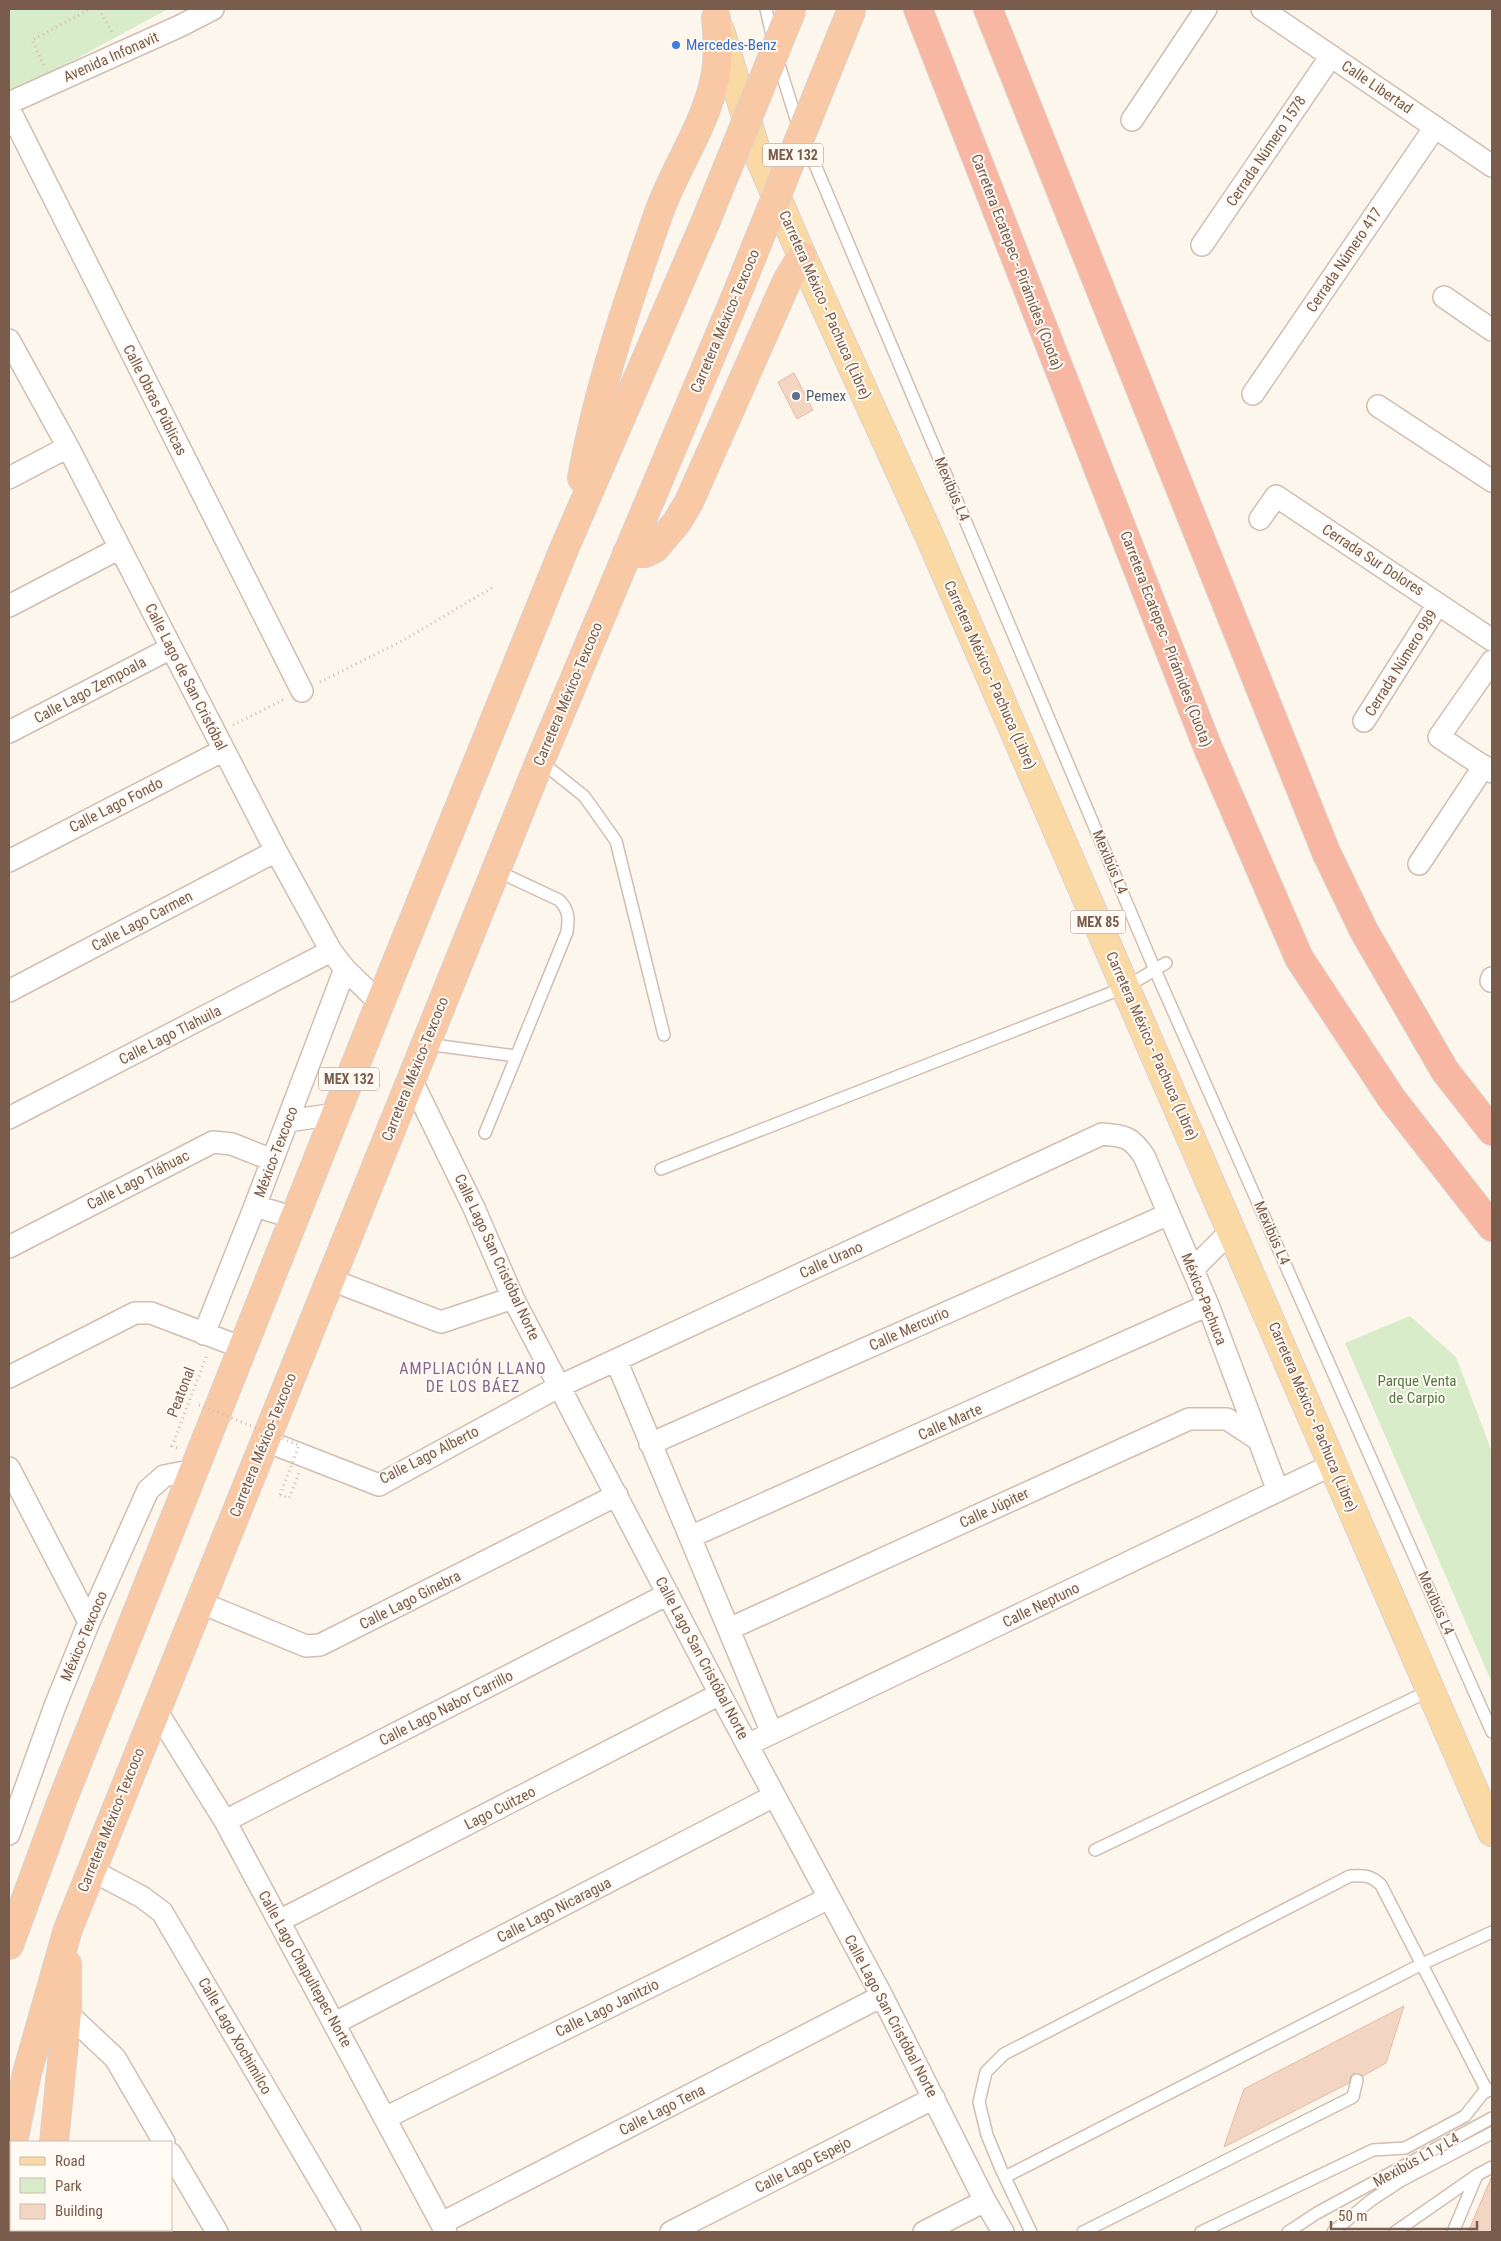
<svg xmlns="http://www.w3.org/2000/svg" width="1501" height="2241" viewBox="0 0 1501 2241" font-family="'Roboto Condensed',sans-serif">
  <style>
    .green { fill: #d8ecc9 }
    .building { fill: #f3d5c3; stroke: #e6bba3 }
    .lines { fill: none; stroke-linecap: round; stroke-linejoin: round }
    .service-casing { stroke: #d1beb0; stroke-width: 14 }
    .minor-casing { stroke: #d1beb0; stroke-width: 24 }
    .primary-casing { stroke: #dad1cd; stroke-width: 30 }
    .trunk-casing { stroke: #dad1cd; stroke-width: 30 }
    .motorway-casing { stroke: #dad1cd; stroke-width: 30 }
    .path { stroke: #d9b8a5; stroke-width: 3; stroke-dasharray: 1 4; stroke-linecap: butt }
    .service { stroke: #fff; stroke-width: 11 }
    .minor { stroke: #fff; stroke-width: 21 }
    .primary { stroke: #fbd9a5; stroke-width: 28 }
    .trunk { stroke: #f9c8a4; stroke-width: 28 }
    .motorway { stroke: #f7b7a3; stroke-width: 28 }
    .trunk-bridge-casing { stroke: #dad1cd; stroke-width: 30; stroke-linecap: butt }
    .path-bridge { stroke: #d9b8a5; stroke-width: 3; stroke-dasharray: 1 4; stroke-linecap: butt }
    .trunk-bridge { stroke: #f9c8a4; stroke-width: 28 }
    .shop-dot { fill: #3f7fe0; stroke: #fffaf3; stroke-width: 2 }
    .service-dot { fill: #5c6f8a; stroke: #fffaf3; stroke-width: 2 }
    .labels { text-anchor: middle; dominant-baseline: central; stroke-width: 4; stroke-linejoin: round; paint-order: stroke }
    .shield { fill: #fffaf3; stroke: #a28b7f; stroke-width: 1 }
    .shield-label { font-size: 14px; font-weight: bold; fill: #7a5c4d }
    .shop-label { font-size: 15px; fill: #366cbe; stroke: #fffaf3; text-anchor: start }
    .street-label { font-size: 15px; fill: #7a5c4d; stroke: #fffaf3 }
    .service-label { font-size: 15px; fill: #4e5e75; stroke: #fffaf3; text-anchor: start }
    .park-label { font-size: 15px; fill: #537a41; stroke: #fffaf3 }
    .neighbourhood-label { font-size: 16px; letter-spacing: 1px; fill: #846695; stroke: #fffaf3 }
  </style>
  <rect width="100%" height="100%" fill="#fdf6ec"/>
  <path class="green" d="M9,9h159l-157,85 -2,-4z
    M1410,1316l46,41 36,95v231l-147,-340z"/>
  <path class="building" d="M794,373l19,37 -16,9 -19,-37z
    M1404,2006l-18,57 -23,13 -9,-3 -3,2 -2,8 -125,64 20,-58z
    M1492,2175v57h-24l24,-56z"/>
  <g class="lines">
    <g class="service-casing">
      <path id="service" d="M766,9l7,31
        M777,58l20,64 358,848 337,762
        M540,761l44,35 32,45 48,194
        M426,1044l90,12
        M485,1133l82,-201c2,-14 2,-22 -8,-32l-64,-30
        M661,1169l465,-182 40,-24
        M1095,1850l336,-160
        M1005,2177l417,-213 70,-32
        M1031,2232l-30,-63 -14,-34 -8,-33 7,-30 18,-18 346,-178c13,-1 21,-1 31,9l106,206
        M1083,2232l270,-135 4,-17
        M1201,2232l172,-82 32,-2 60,-32 18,-23 9,-4
        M1288,2232l29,-19 175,-95
        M1333,2232l37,-31 32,-21 90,-47
        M1395,2232l82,-57
        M1453,2232l24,-57 15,-8"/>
    </g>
    <g class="minor-casing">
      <path id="minor" d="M1262,9l230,157
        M9,103l171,-77 33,-17
        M9,109l293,582
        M1132,120l74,-111
        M1202,245l129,-189
        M1444,297l48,33
        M9,340l59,107 208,404 55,100 14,18 35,34
        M1253,394l182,-267
        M1378,406l114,75
        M9,478l59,-31
        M1260,519l16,-23 216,144
        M9,606l111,-58
        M1492,661l-53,76 53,35
        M1364,721l74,-117
        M9,732l162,-84
        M9,861l215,-111
        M1419,864l65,-98
        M1491,981l1,-3
        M9,991l267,-140
        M411,1079l63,129 39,90 207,396 162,302 103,205 18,31
        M9,1118l322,-167
        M288,1121l48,-7
        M255,1206l40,12
        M9,1247l204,-105 19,2 40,16
        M1193,1269l39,-39
        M329,1279l112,43 72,-24
        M204,1334l51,-128 90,-237
        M616,1360l156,373
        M9,1377l126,-64h16l92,35
        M266,1441l113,44 181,-99 542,-252c24,2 29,3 42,22l64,149 70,186
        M650,1444l519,-230
        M9,1468l80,154
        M690,1537l518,-232
        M199,1602l107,44 14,-1 297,-150
        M729,1629l460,-210h38l32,21
        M156,1710l69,111 221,411
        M747,1745l587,-281
        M225,1821l443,-227
        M9,1834l46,-128 34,-84 59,-132 16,-14 31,-6
        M91,1870l51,27 20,15 188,320
        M279,1921l441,-227
        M67,2013l48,45 49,84
        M335,2023l439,-227
        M385,2118l444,-220
        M171,2154l46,78
        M442,2223l440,-227
        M130,2230l1,2
        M671,2232l263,-134
        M924,2232l61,-31"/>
    </g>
    <g class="primary-casing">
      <path id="primary" d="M720,30l35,117 47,109 127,279 563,1297"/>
    </g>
    <g class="trunk-casing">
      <path id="trunk" d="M582,478c16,-89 46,-177 76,-263 16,-46 47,-88 57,-137 4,-20 3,-40 1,-60
        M627,553h18l10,-5 22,-26 12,-20 98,-221 15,-25
        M9,1945l51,-139 320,-803 184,-454 141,-326
        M13,2142l14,-69 41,-144 472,-1168 194,-460
        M54,2142l13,-129v-49
        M42,2232v-2"/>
    </g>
    <g class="motorway-casing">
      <path id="motorway" d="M918,9l290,739 91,210 93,141 100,128
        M988,9l338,843 38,79 81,140 47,60"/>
    </g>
    <path class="path" d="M99,9l14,25
      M44,65l-12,-25 58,-31
      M320,682l82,-41 93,-55
      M233,725l52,-26
      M177,1448l-5,-2 35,-91
      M280,1495l9,3 10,-25"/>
    <use href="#service" class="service"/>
    <use href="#minor" class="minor"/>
    <use href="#primary" class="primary"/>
    <use href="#trunk" class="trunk"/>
    <use href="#motorway" class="motorway"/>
    <g class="trunk-bridge-casing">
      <path id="trunk-bridge" d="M705,223l87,-214
        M734,301l118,-292"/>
    </g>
    <path class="path-bridge" d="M199,1405l100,40 -19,50"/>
    <use href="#trunk-bridge" class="trunk-bridge"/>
  </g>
  <circle class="shop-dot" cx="676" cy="45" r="5"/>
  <circle class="service-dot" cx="796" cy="396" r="5"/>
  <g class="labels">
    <g class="shield">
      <rect x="763" y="143.5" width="60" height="23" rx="4"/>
      <rect x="1070.5" y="910.5" width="55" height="23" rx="4"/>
      <rect x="319" y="1067.5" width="60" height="23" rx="4"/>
    </g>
    <g class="shield-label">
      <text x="793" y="155">MEX 132</text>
      <text x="1098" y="922">MEX 85</text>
      <text x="349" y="1079">MEX 132</text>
    </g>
    <g class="shop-label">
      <text x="686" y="45">Mercedes-Benz</text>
    </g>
    <g class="street-label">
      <text transform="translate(111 57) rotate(-24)">Avenida Infonavit</text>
      <text transform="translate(1377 87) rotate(34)">Calle Libertad</text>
      <text transform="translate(1266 151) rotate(-56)">Cerrada Número 1578</text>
      <text transform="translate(1344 260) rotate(-56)">Cerrada Número 417</text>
      <text transform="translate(1017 262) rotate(69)">Carretera Ecatepec - Pirámides (Cuota)</text>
      <text transform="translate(825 305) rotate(66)">Carretera México - Pachuca (Libre)</text>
      <text transform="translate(725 321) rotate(-67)">Carretera México-Texcoco</text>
      <text transform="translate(155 400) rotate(63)">Calle Obras Públicas</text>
      <text transform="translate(952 489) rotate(67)">Mexibús L4</text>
      <text transform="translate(1373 560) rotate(33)">Cerrada Sur Dolores</text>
      <text transform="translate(1166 639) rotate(69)">Carretera Ecatepec - Pirámides (Cuota)</text>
      <text transform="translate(1401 663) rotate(-58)">Cerrada Número 989</text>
      <text transform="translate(990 675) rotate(66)">Carretera México - Pachuca (Libre)</text>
      <text transform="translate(186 677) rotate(63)">Calle Lago de San Cristóbal</text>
      <text transform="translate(90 690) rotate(-28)">Calle Lago Zempoala</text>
      <text transform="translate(568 694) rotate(-67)">Carretera México-Texcoco</text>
      <text transform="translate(116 805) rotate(-27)">Calle Lago Fondo</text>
      <text transform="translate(1110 862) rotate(67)">Mexibús L4</text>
      <text transform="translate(142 921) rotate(-28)">Calle Lago Carmen</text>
      <text transform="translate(170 1035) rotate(-27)">Calle Lago Tlahuila</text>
      <text transform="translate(1152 1046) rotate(66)">Carretera México - Pachuca (Libre)</text>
      <text transform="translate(415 1069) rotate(-68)">Carretera México-Texcoco</text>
      <text transform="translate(276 1152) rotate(-69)">México-Texcoco</text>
      <text transform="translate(138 1180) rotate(-27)">Calle Lago Tláhuac</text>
      <text transform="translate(1272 1233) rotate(66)">Mexibús L4</text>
      <text transform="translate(497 1257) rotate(65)">Calle Lago San Cristóbal Norte</text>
      <text transform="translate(831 1260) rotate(-25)">Calle Urano</text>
      <text transform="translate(1204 1299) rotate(68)">México-Pachuca</text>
      <text transform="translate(909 1329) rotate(-24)">Calle Mercurio</text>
      <text transform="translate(181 1392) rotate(-69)">Peatonal</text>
      <text transform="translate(1313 1417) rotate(67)">Carretera México - Pachuca (Libre)</text>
      <text transform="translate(950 1422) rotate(-24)">Calle Marte</text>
      <text transform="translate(263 1445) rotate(-68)">Carretera México-Texcoco</text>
      <text transform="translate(429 1455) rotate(-27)">Calle Lago Alberto</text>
      <text transform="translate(994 1508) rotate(-25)">Calle Júpiter</text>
      <text transform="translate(410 1600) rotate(-27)">Calle Lago Ginebra</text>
      <text transform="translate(1436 1603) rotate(66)">Mexibús L4</text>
      <text transform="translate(1041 1605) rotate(-26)">Calle Neptuno</text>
      <text transform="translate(84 1636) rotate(-67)">México-Texcoco</text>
      <text transform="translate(702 1658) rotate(62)">Calle Lago San Cristóbal Norte</text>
      <text transform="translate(446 1708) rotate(-27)">Calle Lago Nabor Carrillo</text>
      <text transform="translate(500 1808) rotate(-27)">Lago Cuitzeo</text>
      <text transform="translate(111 1820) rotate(-68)">Carretera México-Texcoco</text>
      <text transform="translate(554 1910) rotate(-27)">Calle Lago Nicaragua</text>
      <text transform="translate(305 1969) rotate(61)">Calle Lago Chapultepec Norte</text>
      <text transform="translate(607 2008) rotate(-26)">Calle Lago Janitzio</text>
      <text transform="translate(891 2016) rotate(62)">Calle Lago San Cristóbal Norte</text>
      <text transform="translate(235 2036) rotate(60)">Calle Lago Xochimilco</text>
      <text transform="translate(662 2110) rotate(-27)">Calle Lago Tena</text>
      <text transform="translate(1416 2160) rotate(-29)">Mexibús L1 y L4</text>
      <text transform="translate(803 2165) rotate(-27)">Calle Lago Espejo</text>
    </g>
    <g class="service-label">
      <text x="806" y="396">Pemex</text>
    </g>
    <g class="park-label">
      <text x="1417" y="1381">Parque Venta<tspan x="1417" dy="17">de Carpio</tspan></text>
    </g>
    <g class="neighbourhood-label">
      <text x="473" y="1368">AMPLIACIÓN LLANO<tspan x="473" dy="18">DE LOS BÁEZ</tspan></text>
    </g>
  </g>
  <rect width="1501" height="2241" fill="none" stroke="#7a5c4d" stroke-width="20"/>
  <rect x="10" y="2141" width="162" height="90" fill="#fffaf3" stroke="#cabbb1"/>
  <rect x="20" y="2157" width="25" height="8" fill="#fbd9a5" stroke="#cabbb1"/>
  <text x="55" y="2166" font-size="15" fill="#7a5c4d">Road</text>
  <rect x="20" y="2178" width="25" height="15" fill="#d8ecc9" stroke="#cabbb1"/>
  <text x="55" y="2191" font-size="15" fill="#7a5c4d">Park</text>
  <rect x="20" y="2204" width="25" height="15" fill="#f3d5c3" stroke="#cabbb1"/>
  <text x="55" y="2216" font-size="15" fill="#7a5c4d">Building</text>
  <path d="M1331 2221v8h146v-8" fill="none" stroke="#7a5c4d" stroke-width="2.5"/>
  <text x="1338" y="2221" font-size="15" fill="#7a5c4d" stroke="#fffaf3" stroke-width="4" paint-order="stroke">50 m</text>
</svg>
